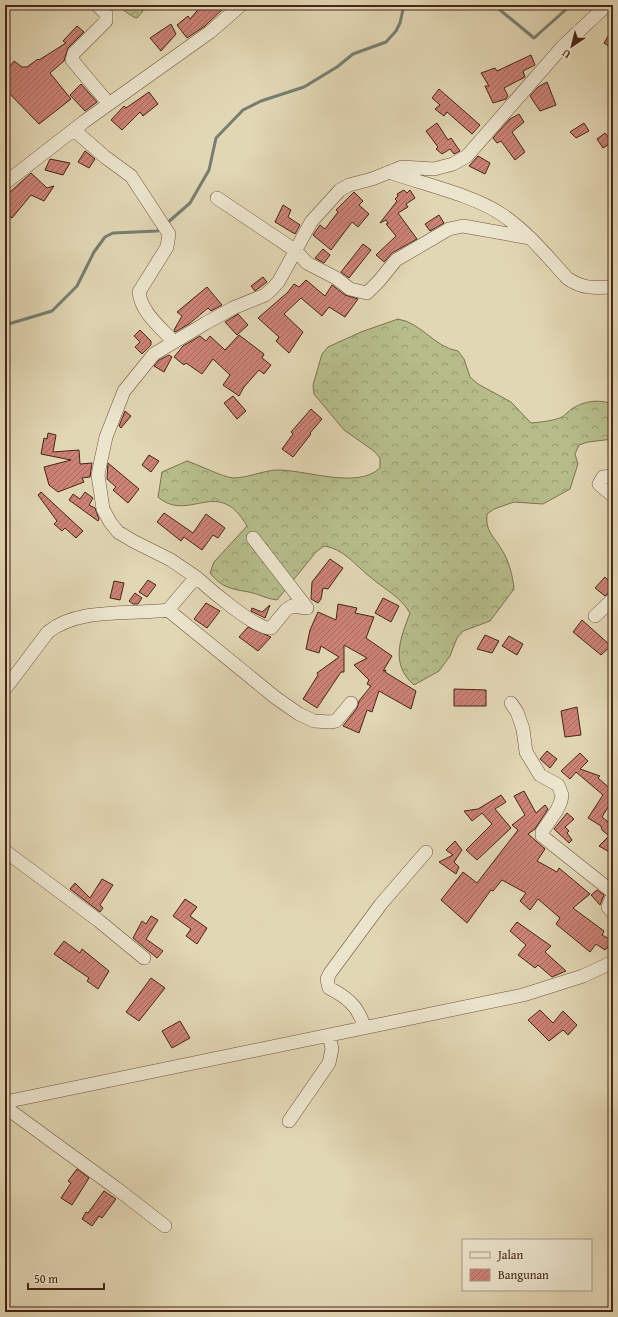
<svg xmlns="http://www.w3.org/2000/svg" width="618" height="1317" viewBox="0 0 618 1317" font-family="'Gentium Book Plus',serif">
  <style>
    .forest { fill: url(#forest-crowns); stroke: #7e7150 }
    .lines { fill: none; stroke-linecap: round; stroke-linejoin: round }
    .stream { stroke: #767e72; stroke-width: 3 }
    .building { fill: url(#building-hatch); stroke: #472516 }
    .minor-casing { stroke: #6e523e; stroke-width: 14 }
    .minor { stroke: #ece5ce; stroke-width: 13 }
  </style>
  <defs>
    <pattern id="forest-crowns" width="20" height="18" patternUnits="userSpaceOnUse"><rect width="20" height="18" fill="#b6bd8b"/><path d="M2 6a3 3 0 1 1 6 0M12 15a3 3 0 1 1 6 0" fill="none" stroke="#969971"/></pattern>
    <pattern id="building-hatch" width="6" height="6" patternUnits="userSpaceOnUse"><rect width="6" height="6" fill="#cc8276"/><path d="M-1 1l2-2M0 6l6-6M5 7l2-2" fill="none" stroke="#a76a60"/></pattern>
  </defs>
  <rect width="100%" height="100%" fill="#e2d7b4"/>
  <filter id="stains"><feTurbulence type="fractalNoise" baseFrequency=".005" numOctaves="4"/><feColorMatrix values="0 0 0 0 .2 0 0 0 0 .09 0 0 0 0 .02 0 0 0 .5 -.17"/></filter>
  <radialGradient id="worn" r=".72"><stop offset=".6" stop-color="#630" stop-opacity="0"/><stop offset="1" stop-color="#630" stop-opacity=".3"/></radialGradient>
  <path class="forest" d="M113,5h29l1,6 -6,7c-9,-2 -15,-12 -24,-13z
    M398,319c24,4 36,28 60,32l6,8 6,18 8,7 33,18 20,21c10,-1 22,-2 31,-6 5,-3 9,-9 15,-11 11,-6 25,-6 36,-2v35l-25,3 -9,3 -4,9 3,10 -8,25 -27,15 -29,-2 -20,7 -7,5c-2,18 7,22 15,36 7,11 11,27 12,39l-24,32 -27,10 -6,7 -7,18 -11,15 -25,14c-24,-21 -14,-46 -4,-72 -10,-17 -26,-24 -41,-37 -15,-12 -25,-27 -45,-30l-8,6 -39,48c-10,-1 -18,-6 -28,-8 -17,-3 -27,-4 -39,-19l4,-11 33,-36c-29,-51 -58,-2 -89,-29l4,-25 25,-11c12,4 36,16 46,17 14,0 29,-7 43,-8 28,-1 81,20 104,-2v-10l-6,-7 -30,-21 -30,-36 -1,-9 9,-31 6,-7 33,-15z"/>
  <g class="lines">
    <path class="stream" d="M494,5l40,33 37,-33
      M166,224l24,-21 19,-33 7,-32 27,-28 18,-9 43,-14 33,-20 16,-13 33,-12 10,-11 4,-8 4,-18
      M5,325l47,-14 25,-25 17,-34 11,-15 8,-4 44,-2 4,-3"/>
  </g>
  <path class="building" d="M202,5h25l-22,21 -18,12 -10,-13 11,-9 2,3z
    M171,24l5,10 -15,17 -11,-13z
    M77,26l7,6 -16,16 -4,13 -14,12 21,26 -32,25 -34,-35v-17l9,-11 8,6h5l11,-8 1,1 27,-17 -3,-2z
    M613,28v21l-9,-6z
    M531,55l4,10 -12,6 2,6 -21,11 4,8 -2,3 -13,4 -8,-17h4l-8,-13 14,-5 2,3z
    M547,82l9,23 -16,6 -10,-15 8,-9z
    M81,84l16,18 -12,9 -15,-16z
    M439,89l41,36 -8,9 -25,-22 -3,4 -9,-7 5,-4 -8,-7z
    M149,92l9,12 -15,12 -3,-4 -18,18 -11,-10 13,-14 2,2z
    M519,114l5,8 -12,10 13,20 -10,8 -14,-19 -4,2 -4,-5 17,-19z
    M437,123l11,17 3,-2 9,13 -6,3 -4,-5 -8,5 -6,-5 2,-2 -12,-16z
    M584,123l5,8 -13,7 -6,-6z
    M605,133l7,9 -9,6 -6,-9z
    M85,151l10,8 -6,9 -11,-6z
    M478,156l12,7 -5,11 -16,-8z
    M50,159l20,4 -7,12 -18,-5z
    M31,173l16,15 7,-2 -10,15 -13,-6 -19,23 -7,-5v-22l4,2z
    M404,190l3,3 3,-3 5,8 -9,6 2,3 -10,6 19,26 -25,14 -8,9 -8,-7 20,-19 -10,-12 2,-1 -2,-3 -6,3 17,-22 -2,-2 3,-3 -1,-2z
    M354,192l9,9 -4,4 10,9 -11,13 -6,-5 -21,28 -18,-15 7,-10 5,4 13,-17 -2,-2z
    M283,205l8,5 -3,7 12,8 -5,9 -20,-12z
    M439,215l5,8 -14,8 -5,-7z
    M363,244l8,6 -22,28 -8,-6z
    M323,249l7,6 -6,8 -9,-5z
    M263,277l4,5 -12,9 -4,-5z
    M306,280l19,16 7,-11 13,10 13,4 -13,18 -16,-10 -7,9 -21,-18 -17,16 19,18 -14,21 -13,-12 3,-4 -21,-19 30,-26 6,-8 5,3z
    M207,287l15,18 -11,6 -3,-3 -19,16 -14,8 -1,-2 8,-14 -5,-4z
    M238,314l10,11 -11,10 -12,-13z
    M140,330l11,11v4l-9,9 -7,-7 5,-5 -6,-6z
    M239,335l25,19 -2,4 9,7 -7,9 -5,-4 -15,17 -5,9 -16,-11 7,-10 -17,-16 -11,15 -16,-11 -2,2 -10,-8 9,-11 17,-10 6,5 4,-5 15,14z
    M169,355l3,2 -8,15 -10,-6 5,-6z
    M233,396l13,15 -9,8 -13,-16z
    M311,409l11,10 -12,14 1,1 -18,23 -11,-8 11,-15 -2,-2z
    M125,411l6,5 -10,12 -2,-2z
    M48,433l8,2 -3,17 26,-2 1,14 12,-1 -2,14 -8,1 2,4 -26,10 -9,-7 -5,-18 27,-7 -30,-6 3,-16 3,1z
    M149,455l10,6 -8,11 -9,-7z
    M108,463l31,26 -11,14 -15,-13 3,-3 -9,-8z
    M41,492l42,39 -7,7 -11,-10 -3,3 -8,-7 3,-3 -19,-26z
    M85,492l8,6 -4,7 6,3 4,11 -1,2 -29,-21 4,-6 7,5z
    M164,513l29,20 13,-19 19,14 -7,10 -5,-3 -11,15 -18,-13 -3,4 -24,-19z
    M330,559l13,9 -15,21 -5,-1 -2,11 -3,4 -7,-4 1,-17z
    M605,577l8,8v5l-8,6 -10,-8z
    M148,580l8,5 -9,12 -8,-5z
    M114,581l10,2 -4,17 -10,-2z
    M135,593l7,5 -4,6h-5l-4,-3z
    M383,598l16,8 -8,16 -16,-9z
    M206,603l14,8 -13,17 -13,-9z
    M338,604l19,4 -2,5 19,4 -8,21 26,18 -9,15 3,-1 -1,2 31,19 -5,18 -32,-18 -7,21 -5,-2 -8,23 -16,-7 14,-18 2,-7 12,-15 -4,-2 2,-4 -15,-15 13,-7 -23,-13v27h-3l-24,36 -14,-9 15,-24 -1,-2 22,-16 -18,-11 -2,7 -13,-4 4,-19 8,-18 18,8z
    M270,605l-5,13 -14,-7 1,-3 10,4z
    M582,620l29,26 -10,9 -28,-23z
    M248,627l23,10 -13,14 -19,-14z
    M485,635l14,6 -7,12 -15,-4z
    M509,636l14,8 -6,11 -15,-9z
    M454,689l32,1v16h-32z
    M577,707l4,28 -16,2 -4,-26z
    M547,751l10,8 -7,9 -10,-9z
    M580,753l8,8 -8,8 20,7 -2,2 15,13v8l-11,18 11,9v28l-14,-8 10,-10 -7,-6 -1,-4 -13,-8 15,-23 -27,-23 -6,7 -9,-8z
    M524,791l12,22 9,-8 3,4 -13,20 -7,5 17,15 -8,12 20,11 2,-4 31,26 -17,14 31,23 -2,4 11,6 -8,9 -9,-6 -6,8 -34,-28 4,-6 -22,-19 -8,11 -10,-9 6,-8 -24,-13 -9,11 -2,-1 -24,33 -26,-23 22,-28 14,11 41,-53 -6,-5 13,-10 -11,-19z
    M501,795l5,7 -11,7 16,19 -34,32 -11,-10 26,-26 -10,-11 -10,8 -8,-10 14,-2z
    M567,813l7,6 -9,8 4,4 -2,2 5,7 -3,3 -15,-14z
    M455,841l7,9 -8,12 5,5 -3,7 -17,-12 14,-7 -7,-5z
    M102,879l11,6 -13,20 3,3 -3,4 -30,-23 5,-6 15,15z
    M597,890l7,5 -4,10 -9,-10z
    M185,899l12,8 -7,9 17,12 -10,16 -11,-8 5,-7 -18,-13z
    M151,916l7,4 -12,19 17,12 -6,7 -24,-20 9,-17 4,3z
    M517,922l34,24 -6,6 21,19 -14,6 -14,-12 -3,3 -17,-13 8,-10 -16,-14z
    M64,941l16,12 2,-4 27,22 -11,18 -11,-8 2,-3 -35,-24z
    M151,978l14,10 -26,33 -13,-9z
    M540,1010l13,13 10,-12 14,14 -9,10 -5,-5 -14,11 -21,-21z
    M180,1021l10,17 -18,10 -10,-17z
    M77,1169l12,9 -17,27 -11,-7 10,-15 -3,-2z
    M104,1191l12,8 -14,19 -3,-2 -7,10 -10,-7 4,-7 2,1z"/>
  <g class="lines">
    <g class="minor-casing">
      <path id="minor" d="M97,5l9,9v7l-32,32 -2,7 37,44
        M74,130l31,27 26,19 38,58 -2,13 -28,45c2,20 21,35 34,49
        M389,172c34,12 84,23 112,42 26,17 46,42 66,64 15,11 28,10 46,9
        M5,183l80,-62 125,-89 31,-27
        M217,198l79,53 11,12 29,15 14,11 17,4 12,-12 17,-21 53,-31 14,-3 67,12
        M613,476l-10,1 -4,7 14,12
        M196,577c11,10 63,55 75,51l15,-18 6,-4 15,2 -54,-70
        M168,610l108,88 23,16 15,7 16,1 6,-1 15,-18
        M595,616l18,-17
        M5,689l43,-57c31,-25 82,-17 120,-22l28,-33 -25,-17 -38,-19 -15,-9 -8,-10 -7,-13 -5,-34 3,-15 5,-23 18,-46 30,-37 52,-31 27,-15 32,-13 7,-6 7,-8 32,-59 29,-32 9,-5 23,-6 30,-12 32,2 19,-5 14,-8 96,-110 44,-41
        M511,703l6,9 6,17 3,23 14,23 18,10 4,10 -1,6 -4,9 -15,22v4l68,54 3,4 -5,13 5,6
        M5,851l94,70 45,37
        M364,1027c-5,-20 -17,-30 -35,-39l-2,-9 3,-6 51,-69 45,-52
        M5,1102l518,-107 60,-19 30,-14
        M5,1107l111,81 49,38
        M289,1121l40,-58 3,-14 -3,-14"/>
    </g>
    <use href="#minor" class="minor"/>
  </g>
  <rect width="618" height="1317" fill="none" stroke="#e2d7b4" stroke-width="20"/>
  <rect x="6" y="6" width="606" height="1305" fill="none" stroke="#472516" stroke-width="2"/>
  <rect x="10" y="10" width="598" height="1297" fill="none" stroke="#472516"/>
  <rect x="462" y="1239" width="130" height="52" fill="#ece5ce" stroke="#aa9884"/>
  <rect x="470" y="1252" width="20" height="6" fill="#ece5ce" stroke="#aa9884"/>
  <text x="498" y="1259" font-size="12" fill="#472516">Jalan</text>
  <rect x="470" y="1269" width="20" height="12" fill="url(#building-hatch)" stroke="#aa9884"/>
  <text x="498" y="1279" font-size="12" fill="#472516">Bangunan</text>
  <g transform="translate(572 46) rotate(215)" stroke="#ece5ce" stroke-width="3" paint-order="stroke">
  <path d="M0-3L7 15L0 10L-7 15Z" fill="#472516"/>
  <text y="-6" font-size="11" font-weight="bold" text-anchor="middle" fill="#472516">U</text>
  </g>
  <path d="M28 1283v6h76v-6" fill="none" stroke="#472516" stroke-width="2"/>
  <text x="34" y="1283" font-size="12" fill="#472516" stroke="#ece5ce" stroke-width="3" paint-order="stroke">50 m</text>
  <rect width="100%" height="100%" filter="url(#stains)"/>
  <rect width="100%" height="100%" fill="url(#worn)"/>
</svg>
